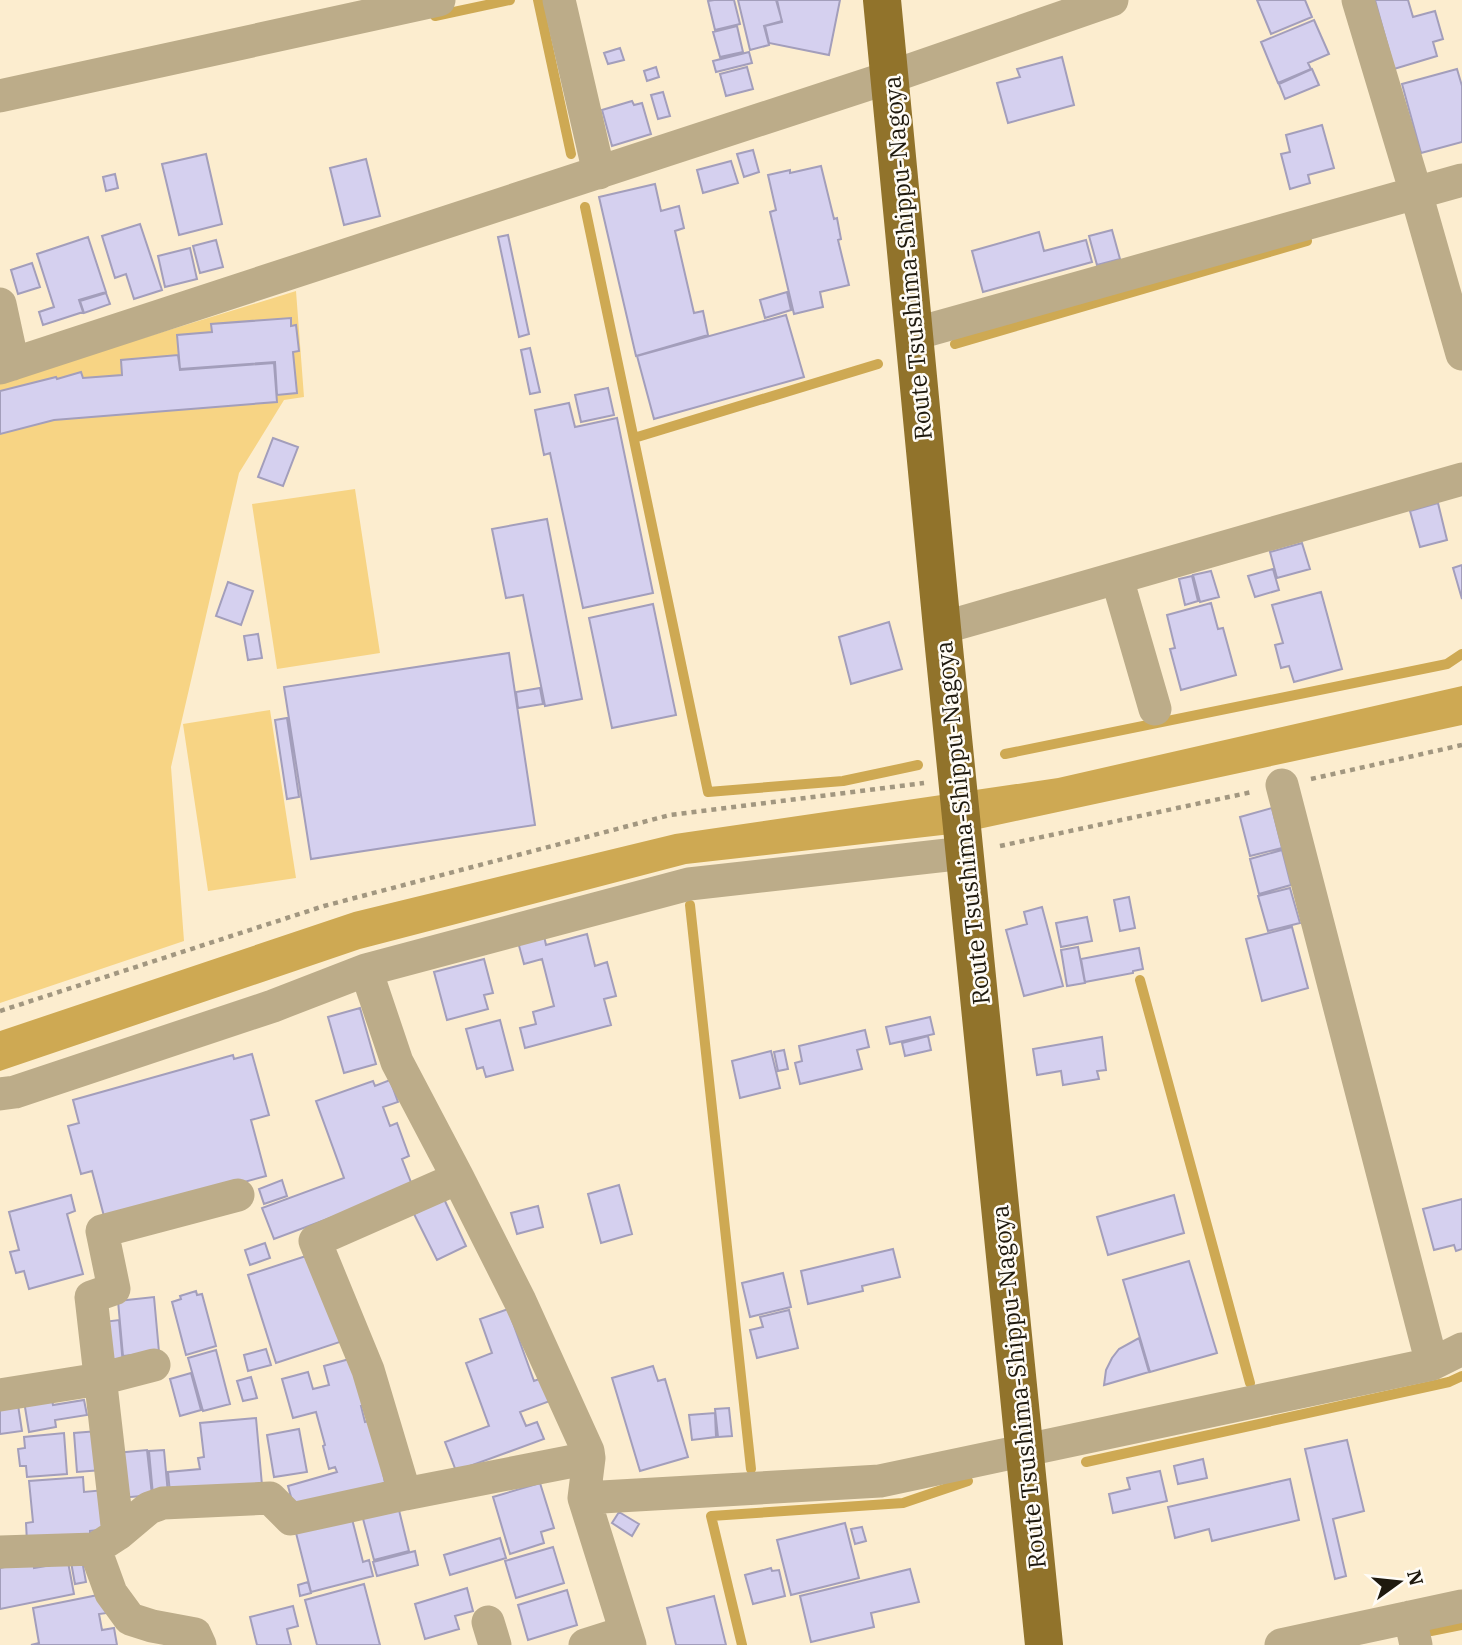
<svg xmlns="http://www.w3.org/2000/svg" width="1462" height="1645" viewBox="0 0 1462 1645" font-family="'IBM Plex Serif',serif">
  <style>
    .green { fill: #f7d484 }
    .water { fill: #cea953 }
    .lines { fill: none; stroke-linecap: round; stroke-linejoin: round }
    .stream { stroke: #cea953; stroke-width: 10 }
    .building { fill: #d5d0ef; stroke: #a39ebb; stroke-width: 2 }
    .path { stroke: #a29780; stroke-width: 4.5; stroke-dasharray: 5 5; stroke-linecap: butt }
    .minor { stroke: #bcac89; stroke-width: 33 }
    .major { stroke: #91732b; stroke-width: 38 }
    .labels { text-anchor: middle; dominant-baseline: central; stroke-width: 5; stroke-linejoin: round; paint-order: stroke }
    .street-label { font-size: 24px; fill: #1e190e; stroke: #fffcf6 }
  </style>
  <rect width="100%" height="100%" fill="#fcedcf"/>
  <path class="green" d="M296,291l8,106 -20,3 -45,73 -68,294 13,174 -184,62v-621z
    M355,489l25,164 -103,16 -25,-165z
    M270,710l26,168 -88,13 -25,-167z"/>
  <path class="water" d="M1462,686v39l-502,108 -274,31 -326,85 -360,122v-40l354,-119 321,-78 383,-56z"/>
  <g class="lines">
    <path class="stream" d="M538,0l33,154
      M435,16l75,-16
      M585,207l123,585 135,-11 75,-16
      M955,344l352,-103
      M634,438l244,-74
      M1005,754l442,-90 15,-10
      M690,905l61,564
      M1140,980l110,403
      M1086,1462l363,-80 13,-6
      M1431,1631l31,-6
      M742,1645l-31,-129 192,-13 65,-22"/>
  </g>
  <path class="building" d="M714,0h20l6,24 -25,6 -7,-29z
    M738,0h38l6,21 -18,5 5,19 -19,5z
    M777,0h63l-11,55 -60,-12 -4,-17 17,-4z
    M1257,0h48l7,17 -41,17z
    M1375,0h33l5,17 22,-6 8,28 -10,3 4,14 -43,13z
    M1314,20l15,34 -21,9 3,6 -33,14 -17,-41z
    M737,26l6,26 -23,5 -7,-25z
    M620,48l4,12 -16,4 -4,-11z
    M749,52l3,11 -36,9 -3,-11z
    M1062,57l12,48 -66,18 -11,-40 23,-6 -3,-8z
    M656,67l3,10 -12,4 -3,-10z
    M747,67l6,22 -27,7 -6,-22z
    M1312,69l7,16 -34,14 -6,-15z
    M1457,69l5,17v56l-41,11 -19,-69z
    M663,92l7,24 -12,3 -7,-24z
    M632,101l2,4 8,-2 9,31 -39,12 -10,-36z
    M1322,125l12,43 -26,7 2,8 -20,6 -9,-35 9,-2 -4,-17z
    M753,150l6,22 -15,5 -7,-23z
    M206,154l16,70 -43,11 -17,-71z
    M366,159l14,57 -36,9 -14,-57z
    M731,161l7,22 -35,10 -6,-23z
    M821,166l13,53 3,-1 4,21 -3,1 11,45 -29,7 3,15 -29,7 -24,-102 6,-2 -8,-35 22,-5v3z
    M115,174l3,14 -12,3 -3,-14z
    M655,184l6,27 18,-5 5,22 -9,3 19,82 9,-2 5,24 -72,21 -37,-159z
    M140,224l22,66 -28,9 -8,-25 -11,4 -13,-42z
    M1112,230l8,29 -23,6 -8,-29z
    M1039,232l5,19 42,-11 6,22 -109,30 -11,-41z
    M508,235l21,99 -10,3 -21,-100z
    M88,237l18,55 -27,8 4,12 -40,13 -4,-13 15,-5 -17,-53z
    M216,240l7,27 -23,6 -7,-27z
    M190,248l7,31 -32,8 -7,-31z
    M32,263l8,24 -22,7 -7,-24z
    M787,292l4,18 -26,8 -5,-18z
    M106,293l4,11 -26,9 -4,-12z
    M786,315l18,62 -150,42 -17,-63z
    M291,318v8l5,-1 3,26 -6,1 4,41 -20,2 -2,-33 -95,7 -3,-34 35,-3 -1,-8z
    M530,348l10,44 -10,2 -9,-44z
    M178,355l2,15 94,-7 3,39 -223,18 -54,14v-43l56,-14 1,2 24,-7 2,6 39,-3 -1,-15z
    M608,388l6,27 -33,7 -6,-27z
    M569,403l6,24 42,-9 36,175 -70,15 -33,-155 -6,2 -9,-45z
    M273,438l25,9 -15,39 -25,-9z
    M1438,503l9,37 -27,7 -10,-36z
    M547,519l35,180 -37,7 -22,-111 -17,3 -14,-69z
    M1302,543l8,26 -33,9 -7,-26z
    M1462,565v34l-9,-31z
    M1273,569l6,21 -24,7 -7,-21z
    M1211,571l8,26 -19,5 -7,-27z
    M1192,576l6,25 -13,4 -6,-26z
    M228,582l25,9 -12,34 -25,-9z
    M1321,592l21,77 -48,13 -5,-16 -8,2 -6,-23 8,-2 -11,-38z
    M1211,603l7,26 5,-1 13,47 -55,15 -11,-41 5,-1 -8,-33z
    M653,604l23,111 -64,13 -23,-110z
    M889,622l13,47 -51,15 -12,-47z
    M258,634l4,24 -14,2 -4,-24z
    M509,653l26,172 -224,34 -27,-172z
    M540,688l3,16 -25,4 -2,-16z
    M287,718l12,79 -12,2 -12,-79z
    M1272,808l10,40 -32,8 -10,-39z
    M1282,850l9,35 -32,9 -9,-35z
    M1290,888l10,35 -32,8 -10,-35z
    M1129,897l6,31 -15,3 -6,-31z
    M1042,907l21,79 -39,10 -18,-66 21,-6 -3,-12z
    M1087,917l5,24 -31,6 -5,-24z
    M1292,927l16,61 -46,13 -16,-62z
    M587,934l8,32 12,-4 9,34 -12,3 7,26 -86,23 -5,-20 16,-4 -3,-12 21,-6 -12,-47 -18,5 -6,-22 26,-6 2,9z
    M1078,947l7,36 -18,3 -6,-36z
    M1139,948l4,21 -10,2v2l-48,9 -4,-23z
    M484,959l9,34 -9,2 4,14 -41,11 -13,-48z
    M360,1008l16,56 -32,9 -16,-56z
    M930,1017l4,17 -44,10 -4,-17z
    M500,1020l13,50 -27,7 -3,-10 -6,2 -11,-40z
    M865,1030l4,17 -12,3 5,19 -62,15 -5,-21 7,-2 -3,-15z
    M928,1036l3,14 -26,6 -3,-13z
    M1102,1037l4,33 -9,1 2,8 -36,6 -2,-14 -24,4 -4,-26z
    M784,1050l4,19 -10,2 -4,-19z
    M771,1051l9,37 -40,10 -8,-37z
    M252,1054l17,61 -18,5 15,56 -161,44 -13,-49 -11,3 -13,-48 11,-3 -6,-23 160,-45 1,4z
    M390,1080l8,22 -15,5 7,19 7,-3 12,33 -7,3 10,26 -47,20 -91,34 -12,-31 82,-30 -28,-77 57,-20 2,5z
    M282,1180l5,16 -23,8 -5,-15z
    M619,1185l13,49 -31,9 -13,-49z
    M71,1195l4,16 -8,3 16,60 -54,15 -5,-18 -8,2 -6,-21 9,-2 -10,-38z
    M1174,1195l10,38 -76,22 -11,-38z
    M444,1199l22,47 -29,14 -23,-46z
    M1462,1199v50l-6,2 -2,-6 -20,5 -11,-41z
    M538,1206l5,21 -26,7 -6,-21z
    M265,1243l5,15 -20,7 -5,-15z
    M893,1249l7,28 -38,9 1,5 -55,13 -7,-33z
    M309,1255l34,86 -67,22 -28,-88z
    M1189,1261l28,92 -67,19 -27,-92z
    M783,1273l8,34 -41,10 -8,-34z
    M196,1291l1,4 5,-1 14,52 -30,9 -14,-53 9,-3 -1,-3z
    M154,1297l5,55 -36,4 -5,-55z
    M508,1309l26,72 8,-3 8,23 -30,11 6,14 11,-4 7,17 -88,32 -11,-29 44,-16 -23,-63 26,-10 -12,-34z
    M789,1310l9,38 -41,10 -7,-28 13,-3 -3,-10z
    M119,1320l4,45 -15,2 -5,-45z
    M1139,1338l10,34 -45,13 2,-15 6,-12 7,-9z
    M266,1349l5,16 -23,6 -4,-16z
    M216,1350l14,54 -27,7 -15,-53z
    M353,1358l12,47 -4,1 4,16 8,-2 12,63 -91,25 -6,-22 49,-14 -2,-5 -6,2 -6,-23 2,-1 -9,-33 -23,6 -11,-39 26,-7 5,17 16,-4 -5,-19z
    M653,1366l5,15 7,-2 23,78 -48,14 -28,-93z
    M191,1373l10,37 -21,6 -10,-37z
    M251,1377l6,21 -14,3 -6,-20z
    M51,1396l2,9 31,-5 3,15 -32,5 1,7 -27,5 -5,-31z
    M18,1405l4,26 -22,3v-26z
    M729,1408l3,28 -14,1 -3,-28z
    M715,1413l1,24 -24,3 -3,-25z
    M256,1418l6,67 -92,8 -2,-21 32,-3 -2,-11 6,-1 -4,-34z
    M299,1429l8,43 -33,5 -7,-42z
    M98,1431l4,39 -25,2 -3,-39z
    M64,1433l3,41 -40,3 -1,-11h-6l-2,-17 7,-1 -1,-11z
    M1347,1440l17,71 -31,8 13,57 -11,3 -30,-130z
    M147,1450l5,45 -32,3 -4,-45z
    M164,1450l4,44 -15,1 -4,-44z
    M1203,1459l4,19 -29,6 -4,-18z
    M1160,1471l7,30 -54,12 -4,-19 21,-5 -3,-11z
    M83,1477l1,15 21,-2 3,39 -18,2v5l-63,6 -1,-19 7,-1 -4,-41z
    M1290,1479l9,41 -87,21 -3,-12 -34,9 -7,-31z
    M540,1483l14,45 -13,4 3,11 -34,11 -17,-57z
    M398,1506l11,45 -35,9 -12,-45z
    M619,1512l20,12 -7,12 -20,-13z
    M351,1515l12,47 6,-2 4,16 -62,16 -16,-63z
    M845,1523l14,55 -68,17 -14,-55z
    M862,1527l4,14 -11,3 -4,-15z
    M500,1538l6,20 -56,17 -6,-20z
    M553,1547l11,36 -48,15 -11,-37z
    M415,1551l3,14 -41,11 -4,-14z
    M82,1560l4,22 -11,2 -4,-22z
    M33,1561l1,7 34,-6 6,32 -74,15v-41z
    M771,1568l1,3 7,-1 6,26 -32,8 -8,-29z
    M910,1569l9,33 -48,11 3,14 -63,15 -11,-46z
    M308,1582l3,11 -11,3 -2,-11z
    M364,1584l16,61h-63l-12,-45z
    M467,1588l6,23 -18,5 4,13 -34,10 -10,-35z
    M567,1590l10,35 -49,15 -10,-35z
    M103,1594l4,19 -8,1 3,16 12,-2 3,17h-86l8,-2 -6,-35z
    M714,1596l12,49h-50l-9,-37z
    M293,1606l5,20 -11,3 4,16h-34l-7,-28z"/>
  <g class="lines">
    <path class="path" d="M1311,779l151,-34
      M1000,846l252,-54
      M0,1011l324,-105 346,-91 254,-32"/>
    <path class="minor" d="M559,0l40,173
      M1358,0l58,193 46,161
      M0,96l439,-96
      M0,304l13,60
      M914,334l548,-154
      M0,368l890,-291 222,-77
      M1117,578l38,131
      M942,628l520,-149
      M1282,785l150,579
      M366,970l31,92 61,116 62,123 68,150 1,7 -5,40 46,147
      M0,1094l15,-2 258,-86 93,-36 323,-86 276,-31
      M0,1395l100,-16 54,-14
      M405,1494l-37,-124 -53,-129 143,-63
      M584,1498l296,-17 552,-117 30,-15
      M118,1534l-27,-237 23,-8 -12,-58 136,-36
      M95,1549l16,44 19,26 22,7 43,8 5,11
      M0,1552l95,-3 23,-15 31,-26 14,-5 107,-5 21,21 114,-25 184,-36
      M1410,1617l6,28
      M488,1622l7,23
      M585,1645l41,-13
      M1281,1645l181,-39"/>
    <path class="major" d="M882,0l60,628 102,1017"/>
  </g>
  <g class="labels">
    <g class="street-label">
      <text transform="translate(907 258) rotate(-95)">Route Tsushima-Shippu-Nagoya</text>
      <text transform="translate(962 823) rotate(-96)">Route Tsushima-Shippu-Nagoya</text>
      <text transform="translate(1018 1387) rotate(-96)">Route Tsushima-Shippu-Nagoya</text>
    </g>
  </g>
  <g transform="translate(1399 1582) rotate(75)" stroke="#fffcf6" stroke-width="5" paint-order="stroke">
  <path d="M0-5L12 26L0 18L-12 26Z" fill="#1e190e"/>
  <text y="-10" font-size="19" font-weight="bold" text-anchor="middle" fill="#1e190e">N</text>
  </g>
</svg>
